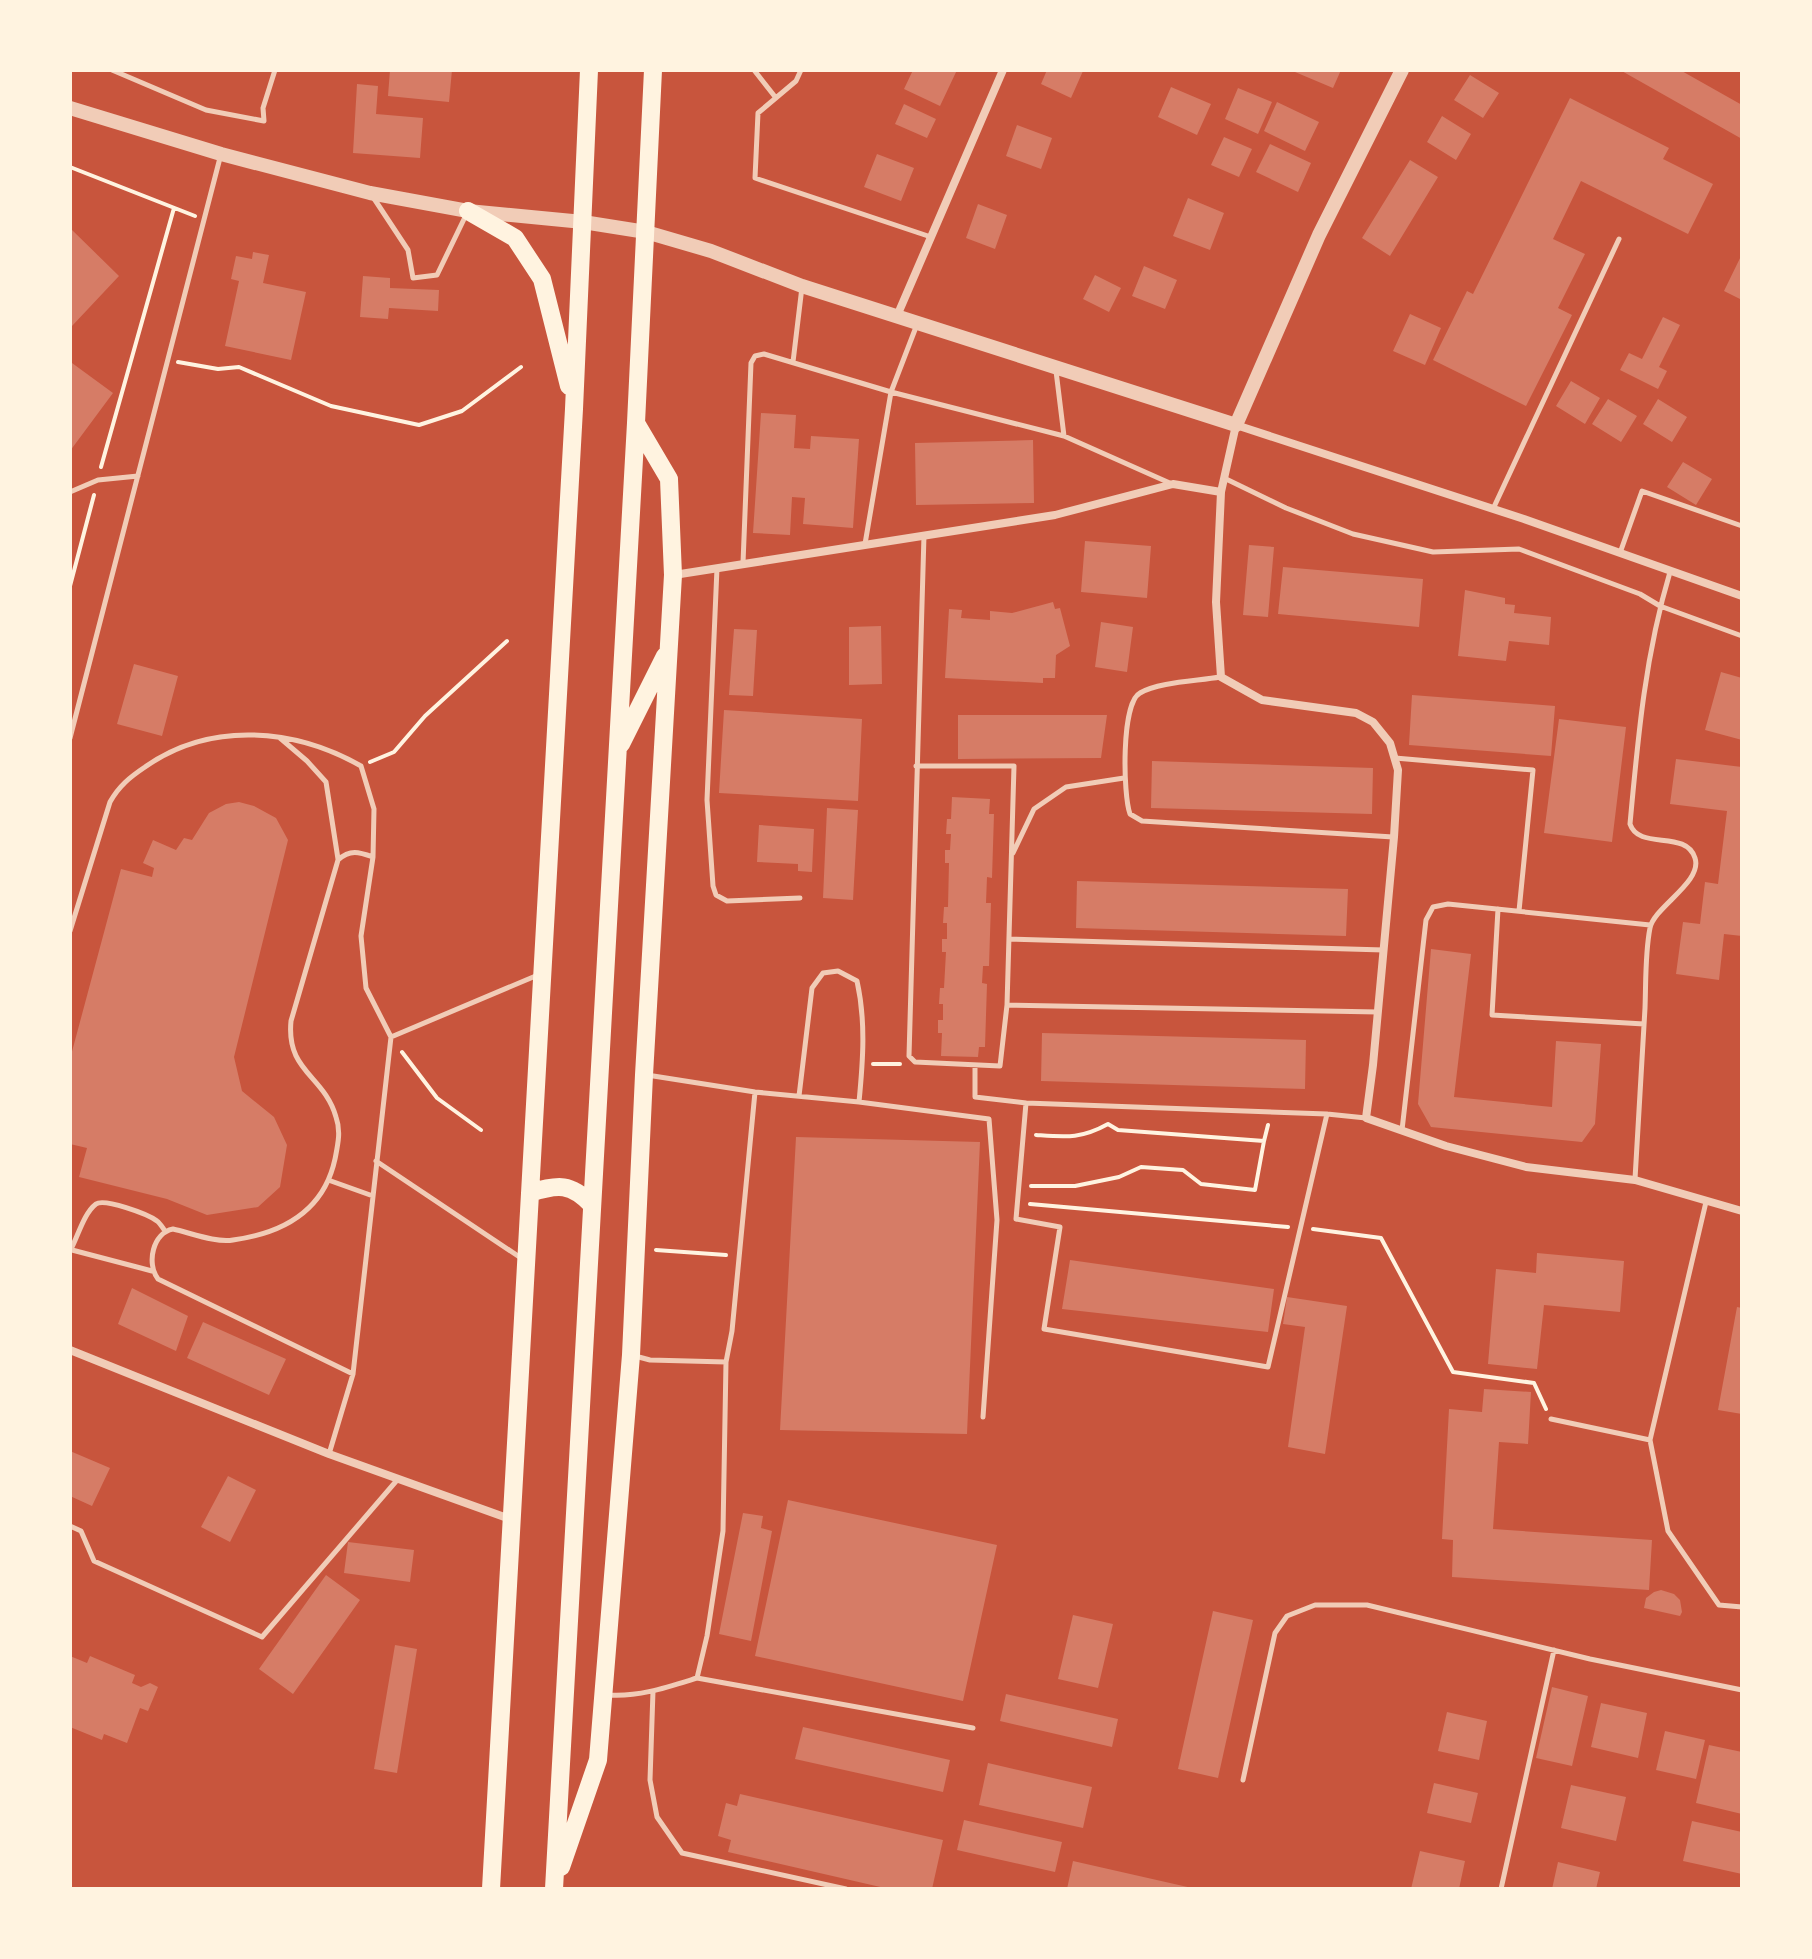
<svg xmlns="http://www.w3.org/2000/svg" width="1812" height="1959" viewBox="0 0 1812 1959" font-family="'Exo 2',sans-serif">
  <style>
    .building { fill: #d67c66 }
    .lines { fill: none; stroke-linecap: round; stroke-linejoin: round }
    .path { stroke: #fff3e0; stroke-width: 4 }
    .service { stroke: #f1ccb7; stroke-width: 5 }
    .minor { stroke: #f1ccb7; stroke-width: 8 }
    .tertiary { stroke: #f1ccb7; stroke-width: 14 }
    .primary { stroke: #fff3e0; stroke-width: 18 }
  </style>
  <rect width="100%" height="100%" fill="#c8553d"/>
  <path class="building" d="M390,70h62l-3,32 -61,-6z
    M913,70h44l-17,36 -36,-17z
    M1047,70l36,1 -12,27 -30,-14z
    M1296,70h45l-8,18 -38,-16z
    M1620,70h60l62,35v34z
    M1470,75l29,18 -16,25 -29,-18z
    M357,84l21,2 -2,28 47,4 -3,40 -67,-5z
    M1171,87l40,17 -14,31 -39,-18z
    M1238,88l34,14 -14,32 -33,-15z
    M1570,98l99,50 -6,11 50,25 -25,50 -107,-53 -28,58 32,15 -27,54 14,7 -46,91 -93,-46 34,-69 6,3z
    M1277,102l42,20 -14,29 -41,-20z
    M904,104l32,15 -9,19 -32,-14z
    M1442,116l29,18 -15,26 -29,-18z
    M1017,125l35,13 -11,31 -35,-13z
    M1224,137l28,12 -13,28 -28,-12z
    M1270,144l41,19 -13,29 -42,-20z
    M877,154l37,14 -13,33 -37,-14z
    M1410,160l28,17 -48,79 -28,-18z
    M1188,198l36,15 -14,37 -37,-14z
    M978,204l29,11 -12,34 -29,-11z
    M70,228l49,48 -47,50 -2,-2z
    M253,252l16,3 -6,28 43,9 -15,68 -66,-14 14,-65 -8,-2 5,-23 16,3z
    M1742,254v46l-18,-9z
    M1144,266l33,14 -12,29 -33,-13z
    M1095,275l26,13 -12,24 -26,-13z
    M363,276l27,2v10l49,2 -1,21 -49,-3 -1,11 -28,-2z
    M1410,314l31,14 -16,37 -32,-14z
    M1663,317l17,8 -21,42 8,4 -9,18 -38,-19 9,-17 13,6z
    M72,363l41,30 -43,58v-85z
    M1571,381l29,17 -15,26 -29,-18z
    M1608,399l29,17 -16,26 -29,-18z
    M1658,399l29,18 -15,25 -29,-18z
    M761,413l35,2 -2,33 16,1 1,-13 48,3 -6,89 -50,-4 2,-26 -13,-1 -2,38 -37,-2z
    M1033,440l1,63 -118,2 -1,-62z
    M1683,462l29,17 -16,26 -29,-18z
    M1085,541l66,5 -4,52 -66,-6z
    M1249,545l25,2 -6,70 -25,-2z
    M1283,567l140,12 -4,48 -141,-13z
    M1465,590l40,8v6l10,1 -1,8 37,4 -2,28 -40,-4 -3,20 -48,-5z
    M1053,602l2,7 5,-1 10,38 -14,9 -1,23h-12v5l-98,-5 4,-69 13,1 -1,8 29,2v-9l22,2z
    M1101,622l32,5 -6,45 -32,-5z
    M881,626l1,58 -33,1v-58z
    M734,629l23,1 -4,66 -24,-1z
    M134,664l44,12 -16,60 -45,-12z
    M1721,672l21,6v62l-37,-10z
    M1412,695l143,11 -4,50 -142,-11z
    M724,710l138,9 -4,82 -139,-8z
    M958,715h149l-6,43 -143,1z
    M1559,719l67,8 -14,115 -68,-9z
    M1676,759l66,8v169l-18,-2 -5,46 -43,-6 7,-52 17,2 5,-42 13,2 9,-73 -57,-7z
    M1152,761l221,7 -1,46 -221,-6z
    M952,797l38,2 -1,15h5l-2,64 -5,-1 -1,26h5l-2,63h-6l-1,17 5,1 -2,63h-6l-1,10 -37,-1 1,-23h-4v-13h5v-16h-4l1,-16h4l2,-36h-4v-13h5v-16h-4l1,-16h4l1,-44h-4v-13h5l1,-16h-5l1,-15h4z
    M239,802l15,4 22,12 12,22 -54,217 8,34 32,26 13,28 -7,42 -22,20 -51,8 -40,-16 -88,-22 8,-29 -17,-4v-85l51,-190 31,8 2,-9 -11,-5 10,-23 23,10 8,-12 8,2 17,-27 17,-9z
    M827,808l31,2 -5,90 -30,-2z
    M759,825l55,4 -2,43 -14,-1v-7l-41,-2z
    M1077,881l271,8 -2,47 -270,-8z
    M1431,949l40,5 -17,143 98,10 4,-66 45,3 -6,80 -13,18 -151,-15 -13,-23z
    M1042,1033l264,7 -1,49 -264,-8z
    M796,1137l184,5 -13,292 -187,-4z
    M1537,1253l87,8 -4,51 -76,-7 -7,64 -49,-5 8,-95 40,4z
    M1070,1260l204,29 -6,43 -206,-23z
    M132,1288l56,28 -12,35 -58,-27z
    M1287,1297l60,9 -22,148 -37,-7 17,-120 -22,-3z
    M1737,1307l5,1v106l-24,-4z
    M203,1322l83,37 -17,36 -82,-37z
    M1484,1389l47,3 -3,52 -29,-2 -6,87 159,11 -3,50 -197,-13 1,-37 -11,-1 7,-130 33,3z
    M70,1451l40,17 -18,38 -22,-10z
    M228,1476l28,14 -26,52 -29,-15z
    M788,1500l209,45 -34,156 -208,-45z
    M743,1513l20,3 -2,12 11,3 -21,110 -32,-7z
    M348,1542l66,8 -4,32 -66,-9z
    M326,1575l34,25 -67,94 -34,-25z
    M1661,1590l13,4 6,6 2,12 -2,4 -36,-8 2,-10 8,-6z
    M1213,1611l40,9 -35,158 -40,-9z
    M1073,1615l40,9 -15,64 -40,-9z
    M395,1645l22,4 -20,124 -23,-4z
    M70,1656l17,7 3,-7 45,19 -3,8 9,4 9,-4 8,4 -10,24 -8,-3 -13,35 -23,-9 -2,6 -32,-13z
    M1552,1687l36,9 -16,70 -36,-8z
    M1006,1694l112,25 -6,28 -112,-26z
    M1601,1703l46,10 -9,45 -47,-11z
    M1447,1712l40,9 -8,39 -41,-9z
    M803,1727l147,33 -7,32 -148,-33z
    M1665,1731l40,9 -9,39 -40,-9z
    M1709,1745l33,7v62l-46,-11z
    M988,1763l104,24 -9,41 -104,-23z
    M1434,1783l44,10 -7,30 -44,-10z
    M1571,1785l55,12 -10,44 -55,-13z
    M740,1794l203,46 -11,49h-43l-161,-37 3,-12 -13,-4 8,-33 11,3z
    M964,1820l98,22 -7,30 -98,-22z
    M1692,1821l50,11v42l-59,-13z
    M1420,1851l45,10 -6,28h-48z
    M1073,1861l119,27v1h-125z
    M1558,1862l42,10 -4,17h-44z"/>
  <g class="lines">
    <path class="path" d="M70,167l125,49
      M178,362l40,7 21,-2 92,39 88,19 43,-14 59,-44
      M101,467l73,-259
      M70,586l24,-91
      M370,762l24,-10 31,-36 82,-75
      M402,1052l35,46 44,32
      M873,1064h27
      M1036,1135c30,2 45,4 72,-11l10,6 146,11 4,-16
      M1031,1186h44l44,-9 22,-10 42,3 18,14 54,6 9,-49
      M1030,1204l258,23
      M1313,1229l68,9 72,134 81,11 12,26
      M656,1250l70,5"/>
    <path class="service" d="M112,70l94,40 58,11 -1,-13 12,-38
      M754,70l22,28
      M801,70l-5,11 -38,32 -3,65 176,59
      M373,197l35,53 5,28 24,-3 29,-60
      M916,327l-25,65 173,44 108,48
      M793,362l9,-75
      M1056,371l8,65
      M1224,478l62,30 67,26 80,18 86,-3 121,45 20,12 82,30
      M70,492l28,-12 40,-4
      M1493,509l126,-270
      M924,535l-15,521 6,6 85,4 7,-61
      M1620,553l22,-62 100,35
      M743,563l8,-200 4,-7 9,-2 127,38 -26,152
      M717,568l-10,232 6,86 3,9 11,6 73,-3
      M1220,677c-22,4 -62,5 -80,16 -19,10 -17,102 -10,121l12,7 251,16
      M70,738l151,-584
      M280,738l27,23 19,21 12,77
      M1395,758l138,12 -14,141
      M916,766h98l-7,239 371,7
      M1013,853l21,-44 32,-22 58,-9
      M1498,909l-6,106 152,9
      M70,931l40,-129c9,-16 20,-25 35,-35 65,-46 149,-39 216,-1l13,43 -1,48
      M1009,939l375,11
      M975,1065v32l51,6
      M647,1075l108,17 104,10 130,17 8,101 -14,197
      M799,1096l13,-108 11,-15 15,-2 19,10c9,40 6,80 2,121
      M1327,1114l-59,253 -224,-38 16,-102 -44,-8 10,-116 301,11 39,4
      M1402,1130l24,-210 7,-13 15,-3 202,21
      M376,1161l145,97
      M1635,1179c3,-57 7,-114 10,-171 1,-26 0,-55 5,-80 4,-21 53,-46 45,-70 -9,-29 -56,-7 -65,-34 8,-87 15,-168 40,-252
      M331,1181l42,15
      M1706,1202l-56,238 18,91 51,74 23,2
      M71,1249c7,-13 13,-36 25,-45 8,-6 52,10 61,17 3,2 5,6 8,10
      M72,1250l80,21
      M635,1356l15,4 76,2 6,-31 23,-239
      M353,1374l-195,-95c-12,-16 -5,-46 15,-50 18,4 43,14 60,11 51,-7 91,-30 102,-81 3,-15 6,-28 1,-42 -12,-42 -50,-45 -45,-96l47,-161c12,-11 21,-8 35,-3l-12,79 5,52 25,49
      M1551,1419l99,21
      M329,1454l24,-80 38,-337 147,-62
      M70,1526l11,5 13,30 168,76 136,-158
      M697,1678l10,-42 16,-105 3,-169
      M653,1691l-3,89 7,37 25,36 164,36
      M609,1695c30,2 59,-8 88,-17l276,50
      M1243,1780l32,-147 12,-17 28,-11h52l223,54 152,31
      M1501,1889l53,-239"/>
    <path class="minor" d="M897,316l106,-246
      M1221,492l-5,110 5,75 41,23 94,13 17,9 17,21 8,27 -4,67 -21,228 -7,53 80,28 80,21 109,13 107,31
      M674,575l381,-60 118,-31 48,8 15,-67 288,94 218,77
      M70,1350l259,104 181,65"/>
    <path class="tertiary" d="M70,108l151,46 149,39 98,18 115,11 63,10 65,19 91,35 434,139 83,-190 83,-165"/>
    <path class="primary" d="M468,211l47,27 27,41 27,107
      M621,744l44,-88
      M530,1193c28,-9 41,-10 62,12
      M561,1867l37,-107 33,-405 13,-280 29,-500 -4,-96 -33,-56
      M491,1889l83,-1480 15,-339
      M554,1889l82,-1466 17,-353"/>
  </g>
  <rect width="1812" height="1959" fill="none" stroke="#fff3e0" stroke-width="144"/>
</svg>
